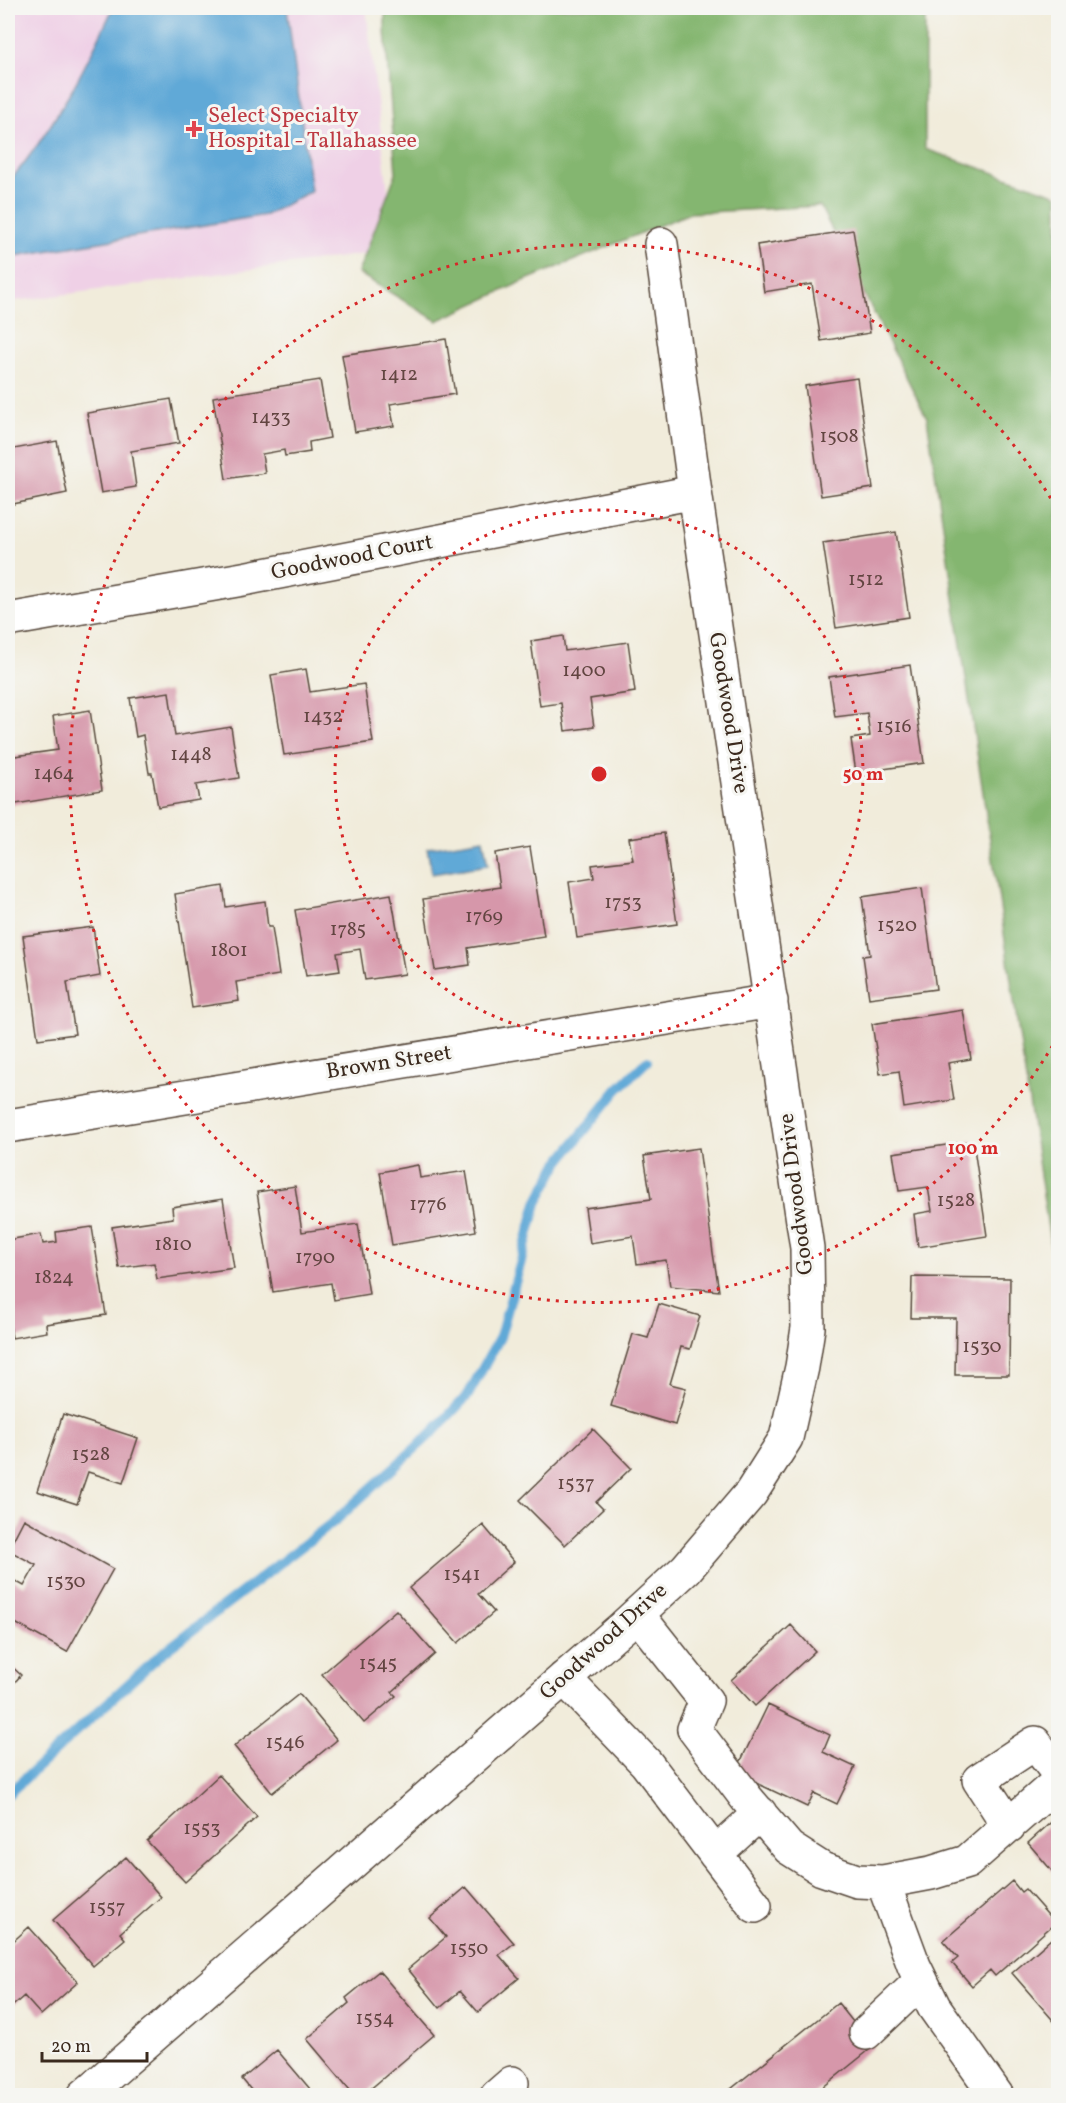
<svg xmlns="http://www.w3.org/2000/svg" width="1066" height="2103" viewBox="0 0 1066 2103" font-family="Vollkorn,serif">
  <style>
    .built { fill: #efd0e6 }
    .forest { fill: #84b670; stroke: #607047; stroke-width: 1.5 }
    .water { fill: #60a9d7; stroke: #4e6a7a; stroke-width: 1.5 }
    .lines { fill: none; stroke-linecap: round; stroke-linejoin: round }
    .stream { stroke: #60a9d7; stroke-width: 10 }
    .building { fill: #d697aa }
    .minor-casing { stroke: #56473a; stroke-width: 36 }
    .minor { stroke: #fff; stroke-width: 33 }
    .ring { fill: none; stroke: #d62828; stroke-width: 3; stroke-dasharray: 3 6 }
    .health-dot { fill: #e0444e; stroke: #f6f6f2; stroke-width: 2 }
    .labels { text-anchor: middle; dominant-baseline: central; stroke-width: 6; stroke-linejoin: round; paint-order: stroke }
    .number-label { font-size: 20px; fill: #624541 }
    .health-label { font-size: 22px; fill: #be3a42; stroke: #f6f6f2; text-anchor: start }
    .street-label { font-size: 22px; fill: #3b2a1e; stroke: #f6f6f2 }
    .centre { fill: #d62828; stroke: #f6f6f2; stroke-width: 3 }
    .ring-label { font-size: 18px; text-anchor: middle; font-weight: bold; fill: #d62828; stroke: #f6f6f2; stroke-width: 6; stroke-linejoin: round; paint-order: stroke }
  </style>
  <rect width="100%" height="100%" fill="#f6f6f2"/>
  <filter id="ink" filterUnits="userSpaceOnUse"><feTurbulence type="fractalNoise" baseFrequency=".0167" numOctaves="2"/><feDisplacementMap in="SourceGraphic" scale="12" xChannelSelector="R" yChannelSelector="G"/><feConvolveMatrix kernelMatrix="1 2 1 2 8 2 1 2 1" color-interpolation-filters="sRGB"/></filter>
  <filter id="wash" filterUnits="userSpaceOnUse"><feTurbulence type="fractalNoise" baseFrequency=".008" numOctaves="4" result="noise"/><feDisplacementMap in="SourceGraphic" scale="24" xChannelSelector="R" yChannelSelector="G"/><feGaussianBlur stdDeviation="1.35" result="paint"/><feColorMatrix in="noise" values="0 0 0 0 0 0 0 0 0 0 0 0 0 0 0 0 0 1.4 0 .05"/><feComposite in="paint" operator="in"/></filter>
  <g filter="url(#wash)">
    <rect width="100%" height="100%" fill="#f1ecdb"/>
    <path class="built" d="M8,8h358l29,242 -387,52z"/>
    <path class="forest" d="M385,8h540v141l133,46v1100l-131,-877 -107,-212 -130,7 -164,67 -89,41 -79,-48 38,-100 -11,-143z"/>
    <path class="water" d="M113,8h174l24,183 -45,24 -258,42v-74c44,-51 77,-114 105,-175z
      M483,839l5,26 -56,9 -5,-26z"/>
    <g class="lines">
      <path class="stream" d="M8,1794l152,-139 176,-135 96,-87 36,-38 32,-58 37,-134 20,-38 60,-75 30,-29"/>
    </g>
    <g id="blocks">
      <path class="building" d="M853,230l17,103 -49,8 -9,-57 -48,8 -7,-47z
        M446,339l9,55 -65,10 4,22 -39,6 -13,-77z
        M857,378l16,110 -52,8 -16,-110z
        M320,380l10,58 -21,4 1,10 -25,4 -1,-6 -22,4 3,19 -39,6 -13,-82z
        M171,399l8,44 -48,8 5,36 -35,6 -14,-80z
        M57,441l10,52 -59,12v-55z
        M896,532l13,85 -73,11 -13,-85z
        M563,636l2,15 63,-9 7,50 -45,7 4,28 -29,4 -4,-28 -21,3 -9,-65z
        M910,665l14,98 -68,10 -5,-34 19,-3 -3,-23 -32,4 -6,-40z
        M306,669l4,23 54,-8 9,58 -89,13 -13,-80z
        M169,692l6,44 56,-9 8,51 -43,7 3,15 -41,7 -6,-34h-3l-6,-38 -7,2 -6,-39z
        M90,710l12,80 -92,15 -2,-14v-34l50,-7 -5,-34z
        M664,833l13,91 -100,14 -8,-56 25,-4 -2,-13 41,-5 -4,-22z
        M530,847l14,89 -76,12 2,17 -35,5 -12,-71 77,-12 -5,-34z
        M223,886l3,21 39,-6 3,26h4l7,48 -43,7 3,19 -47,7 -17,-114z
        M922,888l14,101 -67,9 -6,-42 7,-1 -8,-58z
        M391,894l14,80 -40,6 -5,-31 -23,4 3,18 -34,5 -11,-66z
        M93,927l7,49 -33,6 8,52 -37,5 -15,-103z
        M963,1010l8,49 -23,4 6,37 -50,8 -5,-37 -19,3 -8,-50z
        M973,1141l14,95 -69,11 -4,-33 18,-3 -4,-24 -29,4 -6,-38z
        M699,1148l14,105 6,38 -49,-5 -4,-26 -29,4 -4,-28 -43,7 -5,-35 66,-9 -7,-43z
        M418,1165l2,13 46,-7 10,60 -84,14 -12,-73z
        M295,1186l7,46 56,-8 11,70 -35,6 -3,-17 -58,9 -16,-100z
        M223,1199l11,69 -77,11 -3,-16 -35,5 -7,-41 61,-9 -1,-11z
        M92,1227l14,88 -60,9 1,8 -35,6 -4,-27v-71l33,-6 2,10 14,-2 -1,-10z
        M912,1277l98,1 -1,97h-54l1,-57h-45z
        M659,1304l41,12 -10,33 -9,-2 -11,37 16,4 -11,37 -64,-19 22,-72 15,4z
        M63,1414l75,24 -15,45 -35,-11 -11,32 -40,-13z
        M593,1429l38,39 -35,34 7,7 -38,36 -45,-45z
        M24,1519l89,50 -46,83 -59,-33v-42l16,9 12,-21 -28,-15z
        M483,1525l31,37 -36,32 16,18 -36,31 -49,-55z
        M396,1610l39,44 -43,38 4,4 -32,27 -42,-49z
        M791,1625l24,26 -60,55 -24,-26z
        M8,1663l13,12 -13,15z
        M299,1694l38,46 -65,53 -38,-47z
        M768,1705l62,30 -7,17 32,15 -18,37 -23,-11 -7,14 -72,-34z
        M219,1775l38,42 -72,65 -38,-41z
        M1058,1816v62l-30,-35z
        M126,1857l35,40 -41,36 5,6 -32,27 -40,-46z
        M1012,1881l9,11 4,-3 30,34 -60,53 -5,-6 -18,16 -20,-23 6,-5 -15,-17z
        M466,1887l48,56 -15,12 20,23 -41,34 -18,-21 -20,17 -32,-39 38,-32 -16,-19z
        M29,1927l49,55 -37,33 -17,-19 -16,14v-64z
        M1058,1933v93l-46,-53z
        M379,1971l55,64 -72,61h-7l-48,-57 42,-36 -3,-5z
        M838,2003l35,44 -61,49h-84l-2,-3z
        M277,2050l39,46h-60l-14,-17z"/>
    </g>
  </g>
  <g filter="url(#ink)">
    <use href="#blocks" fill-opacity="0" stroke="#56473a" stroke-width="1.5"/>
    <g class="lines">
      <g class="minor-casing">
        <path id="minor" d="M8,620l235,-41 452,-87
          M8,1126l763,-125
          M637,1614l69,87 -12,28 53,70 42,49 33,21 35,12 26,1 48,-9 36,-11 91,-80
          M564,1678l82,85 109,143
          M1009,1826l-30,-46 56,-37 23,30
          M715,1854l45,-41
          M883,1882l31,84 20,41 63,89
          M866,2033l55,-52
          M84,2096l539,-469 63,-58 65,-76 35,-55 16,-71 6,-39 -1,-80 -112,-756 -34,-248
          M497,2096l15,-13"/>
      </g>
      <use href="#minor" class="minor"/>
    </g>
  </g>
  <g class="ring">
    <circle cx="599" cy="774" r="264"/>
    <path d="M1057 1038A529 529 0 1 1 1057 509"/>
  </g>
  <path class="health-dot" d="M191 120h6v6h6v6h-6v6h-6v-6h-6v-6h6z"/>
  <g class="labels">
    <g class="number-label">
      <text x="399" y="375">1412</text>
      <text x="271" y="418">1433</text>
      <text x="839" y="437">1508</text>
      <text x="866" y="580">1512</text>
      <text x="584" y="671">1400</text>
      <text x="323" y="717">1432</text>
      <text x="894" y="727">1516</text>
      <text x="191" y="755">1448</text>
      <text x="54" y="774">1464</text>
      <text x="623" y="903">1753</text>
      <text x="484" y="917">1769</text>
      <text x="897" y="926">1520</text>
      <text x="348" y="930">1785</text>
      <text x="229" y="951">1801</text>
      <text x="956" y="1201">1528</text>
      <text x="428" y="1205">1776</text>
      <text x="173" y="1245">1810</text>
      <text x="315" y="1258">1790</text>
      <text x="54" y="1278">1824</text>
      <text x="982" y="1347">1530</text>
      <text x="91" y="1455">1528</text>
      <text x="576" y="1484">1537</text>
      <text x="462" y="1575">1541</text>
      <text x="66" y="1582">1530</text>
      <text x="378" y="1664">1545</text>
      <text x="285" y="1743">1546</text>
      <text x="202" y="1829">1553</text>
      <text x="107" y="1908">1557</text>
      <text x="469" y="1949">1550</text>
      <text x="375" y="2019">1554</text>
    </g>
    <g class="health-label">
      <text x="208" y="116">Select Specialty<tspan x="208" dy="25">Hospital - Tallahassee</tspan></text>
    </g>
    <g class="street-label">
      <text transform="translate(352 558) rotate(-11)">Goodwood Court</text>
      <text transform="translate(728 713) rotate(81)">Goodwood Drive</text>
      <text transform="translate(389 1063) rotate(-9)">Brown Street</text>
      <text transform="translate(797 1194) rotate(-97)">Goodwood Drive</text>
      <text transform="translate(604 1642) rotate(-42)">Goodwood Drive</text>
    </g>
  </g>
  <circle cx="599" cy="774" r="9" class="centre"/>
  <g class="ring-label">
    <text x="863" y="780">50 m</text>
    <text x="973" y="1154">100 m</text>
  </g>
  <rect width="1066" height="2103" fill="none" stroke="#f6f6f2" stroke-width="30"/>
  <path d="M42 2052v9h105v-9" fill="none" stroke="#3b2a1e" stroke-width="3"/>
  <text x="51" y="2052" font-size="18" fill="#3b2a1e" stroke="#f6f6f2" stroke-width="4.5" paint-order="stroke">20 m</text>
</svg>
